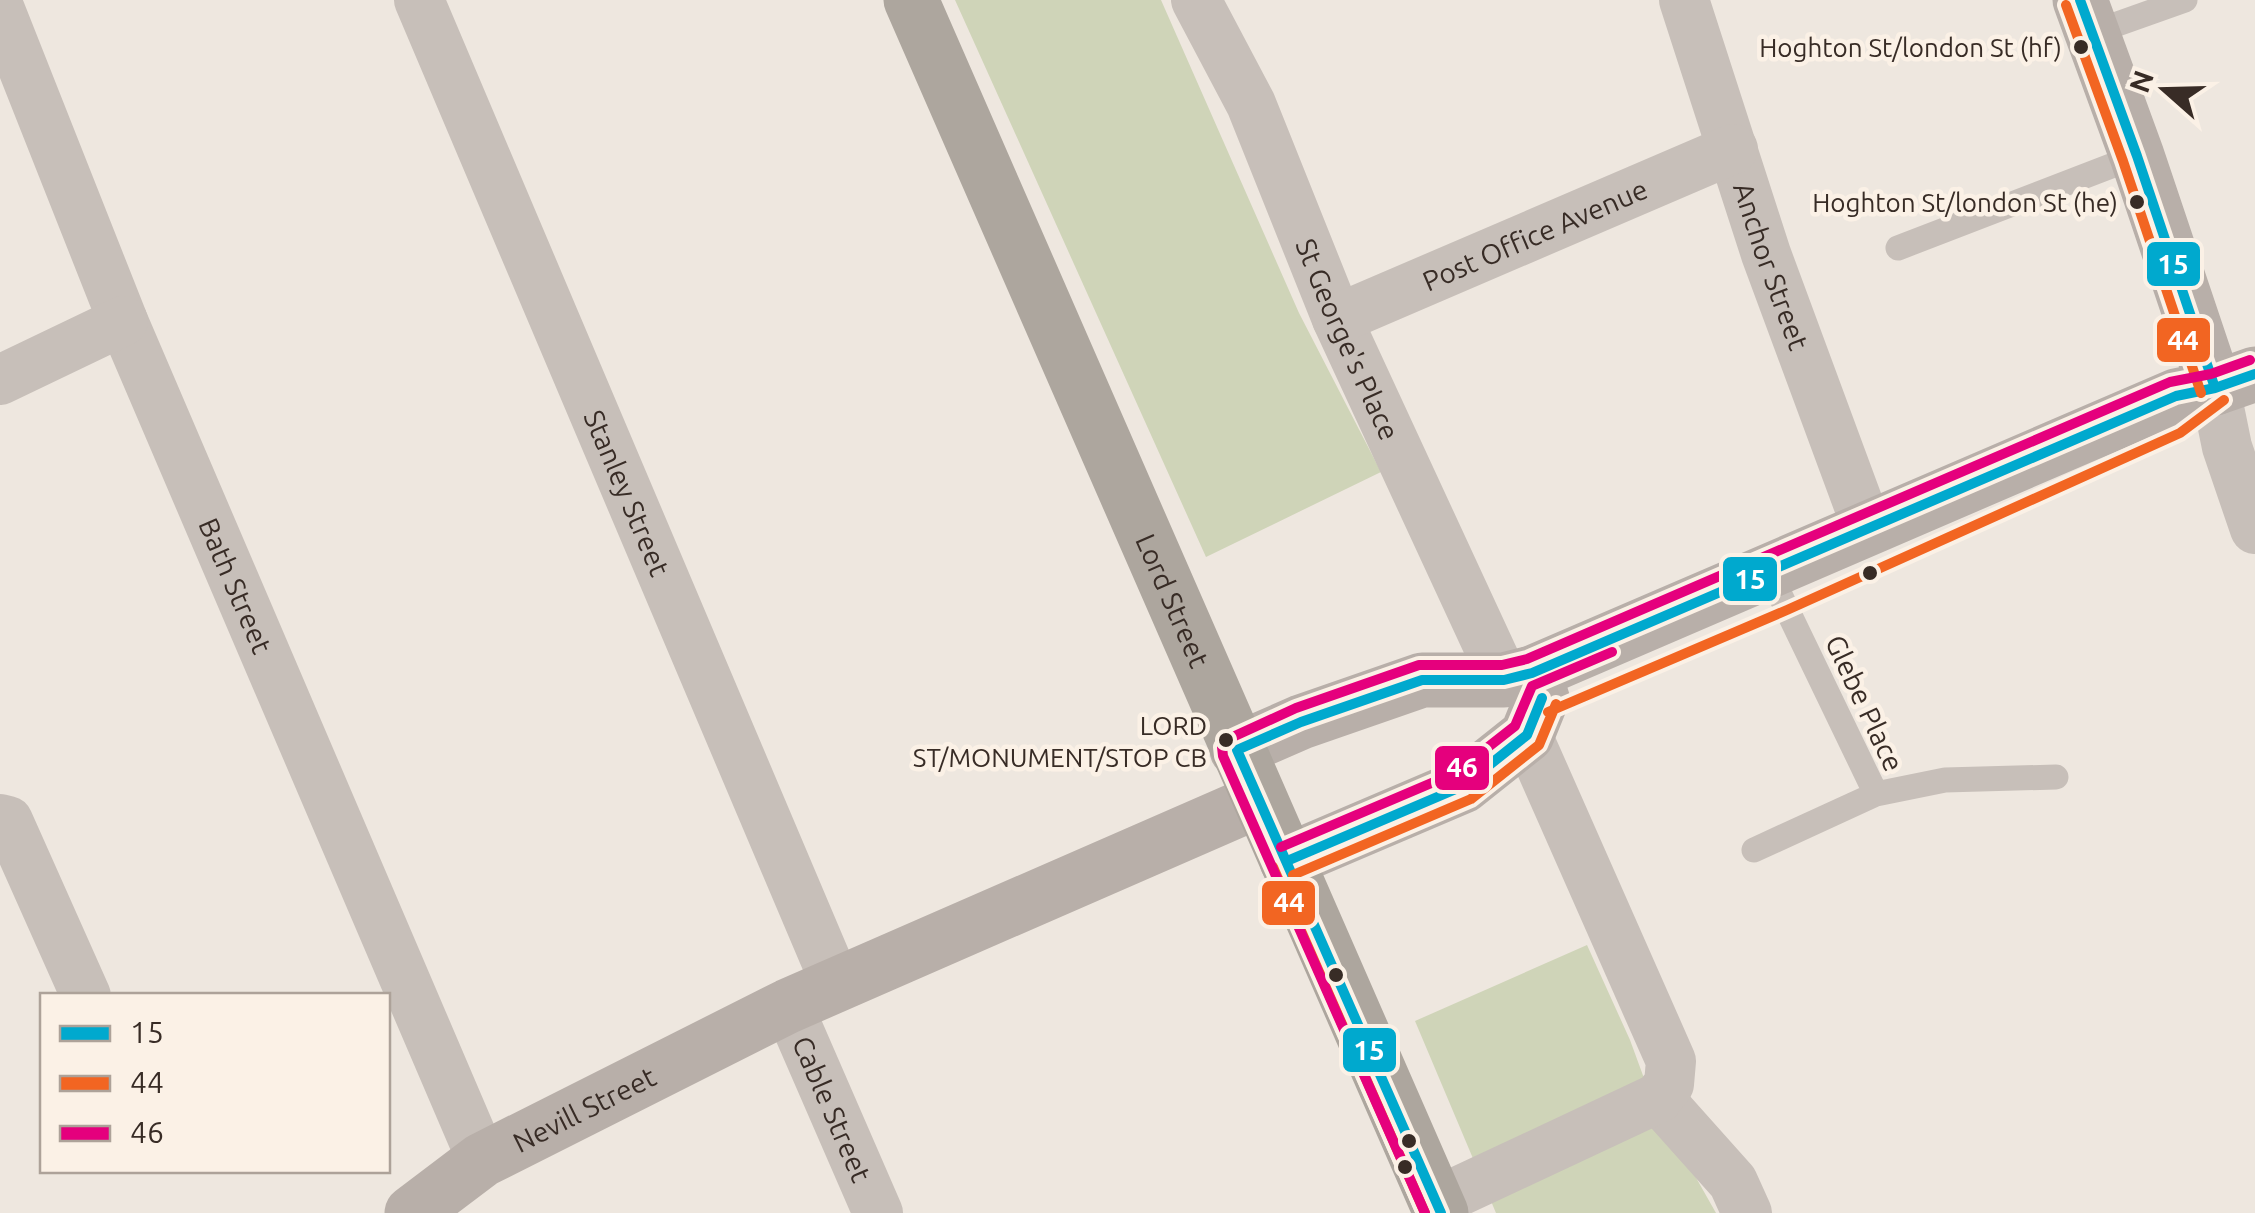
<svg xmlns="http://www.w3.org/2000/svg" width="2255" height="1213" viewBox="0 0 2255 1213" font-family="Ubuntu,sans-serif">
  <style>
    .green { fill: #cfd4b8 }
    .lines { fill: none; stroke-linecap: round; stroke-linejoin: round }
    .lane { stroke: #c7bfb9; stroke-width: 25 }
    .street { stroke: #c7bfb9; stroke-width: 50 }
    .secondary { stroke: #b8afa9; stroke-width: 55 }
    .highway { stroke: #ada69e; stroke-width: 55 }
    .bus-1-casing { stroke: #fbf1e6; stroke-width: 18 }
    .bus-2-casing { stroke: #fbf1e6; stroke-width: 18 }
    .bus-3-casing { stroke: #fbf1e6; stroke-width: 18 }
    .bus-1 { stroke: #00a9ce; stroke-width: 10 }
    .bus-2 { stroke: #f26522; stroke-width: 10 }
    .bus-3 { stroke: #e5007d; stroke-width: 10 }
    .bus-dot { fill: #382c26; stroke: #fbf1e6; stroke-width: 4 }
    .labels { text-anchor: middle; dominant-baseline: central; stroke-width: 9; stroke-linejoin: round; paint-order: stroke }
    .bus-label { font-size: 26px; fill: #382c26; stroke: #fbf1e6; text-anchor: end }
    .street-label { font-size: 28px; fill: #382c26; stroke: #fbf1e6 }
    .line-badge { stroke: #fbf1e6; stroke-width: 4 }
    .badge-label { font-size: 28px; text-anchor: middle; font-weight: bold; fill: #fff }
  </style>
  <rect width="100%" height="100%" fill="#eee7df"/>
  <path class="green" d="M955,0h206l138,313 82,159 -175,85z
    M1587,945l43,95 22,60 64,113h-220l-81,-192z"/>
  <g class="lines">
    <path class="lane" d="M2092,33l93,-33
      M1898,248l239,-92
      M1876,794l69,-14 111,-3
      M1754,850l122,-56 -107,-222"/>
    <g class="street">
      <path id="s1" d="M419,0l417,984"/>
      <path id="s2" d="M1196,0l55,104 86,215 167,361"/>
      <path id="s3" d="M1684,0l82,254 102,276"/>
      <path id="s4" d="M0,10l123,311 359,839"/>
      <path id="s5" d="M1337,319l396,-170"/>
      <path d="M0,380l123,-59"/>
      <path d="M2215,388l12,59 28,82"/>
      <path d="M0,819l8,2 78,175"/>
      <path id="s6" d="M788,1006l90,207"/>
      <path d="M1658,1098l75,84 14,31"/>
      <path d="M1436,1202l222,-104 11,-14 2,-23 -144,-326"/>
    </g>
    <g class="secondary">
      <path d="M2080,0l57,156 78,232"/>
      <path d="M1237,750l64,-28 121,-42h82l28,-7 644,-277 39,-8 40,-14"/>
      <path d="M1287,861l176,-75 64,-51 15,-37 -10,-25"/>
      <path id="s7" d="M412,1213l70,-53 306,-154 472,-206"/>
    </g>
    <path class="highway" id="s8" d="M911,0l530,1213"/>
    <g class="bus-1-casing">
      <path id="bus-1" d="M2080,0l57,156 78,232
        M1237,750l64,-28 121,-42h82l28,-7 644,-277 39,-8 40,-14
        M1237,750l204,463
        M1287,861l176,-75 64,-51 15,-37"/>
    </g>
    <g class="bus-2-casing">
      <path id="bus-2" d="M2066,5l57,156 78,232
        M1548,712l239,-102 393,-177 44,-33
        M1273,867l152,346
        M1293,875l178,-76 68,-54 17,-41"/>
    </g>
    <g class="bus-3-casing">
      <path id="bus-3" d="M1281,847l174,-74 60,-47 17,-40 80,-34
        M1425,1213l-202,-457 -1,-9 4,-7 70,-32 123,-43h83l25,-6 643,-277 41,-8 39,-14"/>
    </g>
    <use href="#bus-1" class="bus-1"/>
    <use href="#bus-2" class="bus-2"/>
    <use href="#bus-3" class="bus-3"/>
  </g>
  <g class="bus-dot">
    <circle cx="2081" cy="47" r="9"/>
    <circle cx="2137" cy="202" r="9"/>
    <circle cx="1870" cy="573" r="9"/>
    <circle cx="1226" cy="740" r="9"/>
    <circle cx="1336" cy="975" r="9"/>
    <circle cx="1409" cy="1141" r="9"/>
    <circle cx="1405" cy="1167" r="9"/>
  </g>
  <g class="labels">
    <g class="bus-label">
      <text x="2062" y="47">Hoghton St/london St (hf)</text>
      <text x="2118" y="202">Hoghton St/london St (he)</text>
      <text x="1207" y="725">LORD<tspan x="1207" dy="32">ST/MONUMENT/STOP CB</tspan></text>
    </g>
    <g class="street-label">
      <text stroke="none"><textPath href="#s5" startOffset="215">Post Office Avenue</textPath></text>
      <text stroke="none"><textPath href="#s3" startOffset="280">Anchor Street</textPath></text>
      <text stroke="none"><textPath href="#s2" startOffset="372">St George's Place</textPath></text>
      <text stroke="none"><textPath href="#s1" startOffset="535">Stanley Street</textPath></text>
      <text stroke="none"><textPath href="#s4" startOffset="622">Bath Street</textPath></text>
      <text stroke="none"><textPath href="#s8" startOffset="655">Lord Street</textPath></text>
      <text transform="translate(1865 703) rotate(65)">Glebe Place</text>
      <text stroke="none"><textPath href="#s7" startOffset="202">Nevill Street</textPath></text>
      <text stroke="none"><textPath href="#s6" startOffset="112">Cable Street</textPath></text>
    </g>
  </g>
  <g class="line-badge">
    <rect x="2145" y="240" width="57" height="48" rx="10" fill="#00a9ce"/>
    <rect x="2155" y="316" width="57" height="48" rx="10" fill="#f26522"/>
    <rect x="1721" y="555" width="58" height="48" rx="10" fill="#00a9ce"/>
    <rect x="1433" y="744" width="58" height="48" rx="10" fill="#e5007d"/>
    <rect x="1260" y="879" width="57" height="48" rx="10" fill="#f26522"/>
    <rect x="1341" y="1026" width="57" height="48" rx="10" fill="#00a9ce"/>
  </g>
  <g class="badge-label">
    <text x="2173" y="274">15</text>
    <text x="2183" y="350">44</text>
    <text x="1750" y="589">15</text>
    <text x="1462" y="777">46</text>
    <text x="1289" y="912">44</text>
    <text x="1369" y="1060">15</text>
  </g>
  <rect x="40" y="993" width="350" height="180" fill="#fbf1e6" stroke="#ada299" stroke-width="2.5"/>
  <rect x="60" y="1026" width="50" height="15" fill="#00a9ce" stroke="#ada299" stroke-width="2.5"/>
  <text x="130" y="1043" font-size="30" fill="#382c26">15</text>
  <rect x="60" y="1076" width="50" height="15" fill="#f26522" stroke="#ada299" stroke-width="2.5"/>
  <text x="130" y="1093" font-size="30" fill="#382c26">44</text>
  <rect x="60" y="1126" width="50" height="15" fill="#e5007d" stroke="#ada299" stroke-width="2.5"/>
  <text x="130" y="1143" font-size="30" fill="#382c26">46</text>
  <g transform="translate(2165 90) rotate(290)" stroke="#fbf1e6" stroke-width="8" paint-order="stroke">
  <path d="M0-8L18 38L0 25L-18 38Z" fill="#382c26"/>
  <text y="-15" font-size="28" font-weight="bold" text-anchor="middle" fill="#382c26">N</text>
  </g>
</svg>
